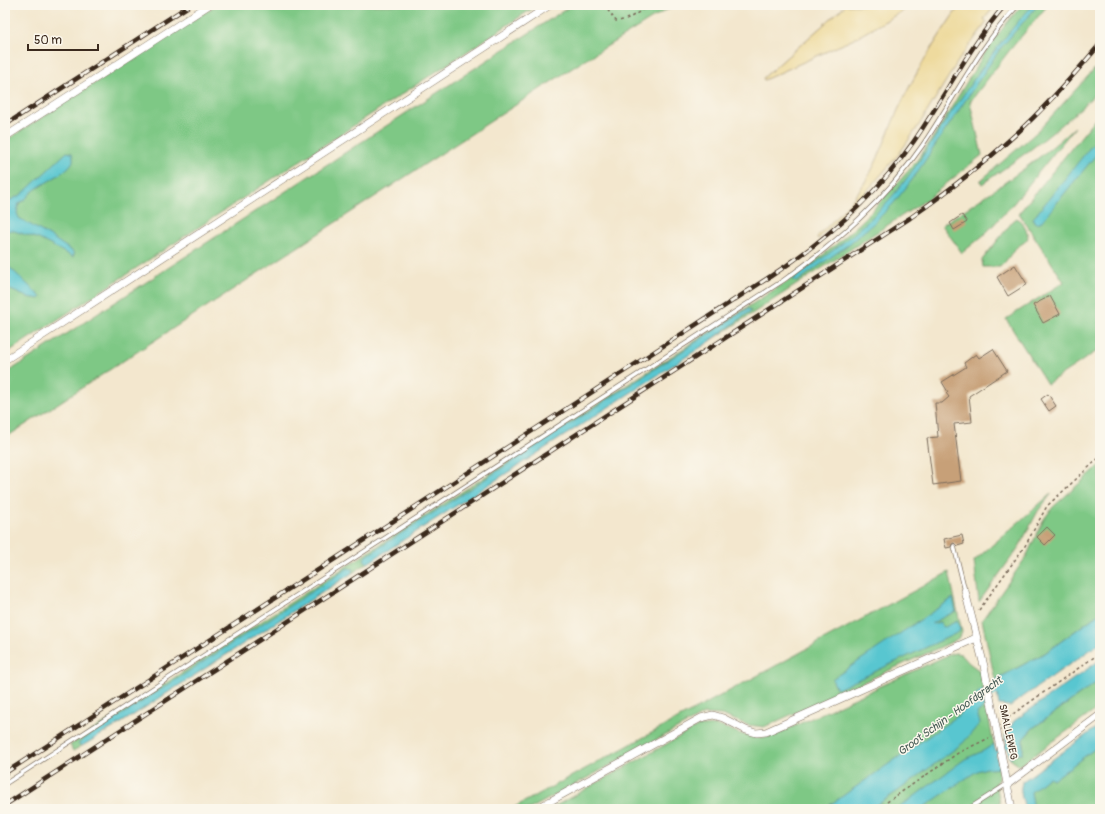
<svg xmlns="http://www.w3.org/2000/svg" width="1105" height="814" viewBox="0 0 1105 814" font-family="Pangolin,sans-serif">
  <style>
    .green { fill: #7ec885; stroke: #5c7952 }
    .sand { fill: #eeda9e; stroke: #94825e }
    .water { fill: #59c6d0; stroke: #4a7877 }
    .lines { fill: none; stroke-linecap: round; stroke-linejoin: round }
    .stream { stroke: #59c6d0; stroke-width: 3 }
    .building { fill: #c7a078 }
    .lane-casing { stroke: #7b6c5c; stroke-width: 5 }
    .street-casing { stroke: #7b6c5c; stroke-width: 8 }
    .path { stroke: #7b6c5c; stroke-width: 1.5; stroke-dasharray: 3 3; stroke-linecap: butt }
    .lane { stroke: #fff; stroke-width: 3.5 }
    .street { stroke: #fff; stroke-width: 7 }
    .rail-casing { stroke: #3b2a1e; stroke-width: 4.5 }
    .rail { stroke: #fbf7ec; stroke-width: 3; stroke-dasharray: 9; stroke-linecap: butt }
    .labels { text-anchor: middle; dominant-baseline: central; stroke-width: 3; stroke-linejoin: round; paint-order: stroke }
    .street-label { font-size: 10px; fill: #3b2a1e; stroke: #fbf7ec }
    .water-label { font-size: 11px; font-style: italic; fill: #445953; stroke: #fbf7ec }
  </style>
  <rect width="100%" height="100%" fill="#fbf7ec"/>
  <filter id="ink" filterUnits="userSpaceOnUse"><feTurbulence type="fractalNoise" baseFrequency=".025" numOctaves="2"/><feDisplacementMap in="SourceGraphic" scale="8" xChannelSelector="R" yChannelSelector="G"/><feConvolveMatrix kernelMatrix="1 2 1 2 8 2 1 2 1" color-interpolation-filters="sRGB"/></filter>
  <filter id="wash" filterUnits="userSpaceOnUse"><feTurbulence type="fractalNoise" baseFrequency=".012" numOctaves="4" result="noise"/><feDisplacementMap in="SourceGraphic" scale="16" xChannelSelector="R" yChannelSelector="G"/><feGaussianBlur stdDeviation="0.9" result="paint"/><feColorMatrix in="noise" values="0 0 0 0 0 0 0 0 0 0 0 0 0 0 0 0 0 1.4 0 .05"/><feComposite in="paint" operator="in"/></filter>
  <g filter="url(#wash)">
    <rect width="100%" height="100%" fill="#f3e7ce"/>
    <path class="green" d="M216,5h322l-533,349v-213z
      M572,5h103l-24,14 -74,46 -572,373v-64z
      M1022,5h26l-39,46 -39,51 12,53 -56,45 -139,91 -666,432 -48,28 -3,-6 710,-459c28,-19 56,-40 81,-64 10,-10 20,-21 29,-31 12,-13 25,-27 35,-42 33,-48 57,-101 97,-144z
      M1100,63v26c-35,37 -76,66 -118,95l-2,-3 58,-50z
      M1100,113v236l-53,35 -41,-65 58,-37 -45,-69z
      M1075,127l-62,77 -28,30 -23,19 -20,-28c46,-31 92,-60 133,-98z
      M1017,218c4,3 6,6 8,10 8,15 -3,13 -11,22 -5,6 -8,12 -14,17h-17l-1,-7 31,-39z
      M1100,465v148l-55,40 -50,27 -13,-60 44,-63 18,-38 9,-12z
      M1052,493l-14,18 -19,36 -40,55 -5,-41z
      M949,572l13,60 -2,5 -6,4 -190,86 -16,-2 -27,-10 -17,-1 -174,95h-19z
      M956,653l5,1 8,9 11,8 19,102v6l-3,4 5,26h-451l147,-82c26,-6 35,7 57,10 7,1 13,0 19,-1l177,-82z
      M1100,680v27l-78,57 -4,1 -8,-6 6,-5 3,1 4,-5v-11l10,-11z
      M1100,733v76h-69l-2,-21z"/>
    <path class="sand" d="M846,5h67l-59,34 -90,41 -1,-2z
      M960,5h36l-12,14 3,3 -27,36 -41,67 -20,29 -39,45 -42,40 -1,-2c16,-17 35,-34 48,-55 14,-22 22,-48 33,-72 17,-37 39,-72 62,-105z"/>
    <path class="water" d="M1033,5h5l-38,44 -88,131 -19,24 -20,20 -24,20 -52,38 -3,-1 -1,-2 3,-2c33,-23 66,-47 93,-77 27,-30 47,-66 70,-99 23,-34 46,-66 74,-96z
      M1100,135v15l-58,71 -4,3 -4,-2 -1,-4 2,-2z
      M67,152l5,1c1,3 2,7 0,10 -8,12 -30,20 -41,30 -5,5 -5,7 -12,10l-2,10 2,5 34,20 19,13 2,3 -1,3 -34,-18 -28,-9 -6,2v-29l17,-9z
      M5,261l1,3 35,33 -1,2 -13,-2 -21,-9 -1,1z
      M747,309h2l2,2 -42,31 -341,221 -4,-3 1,-3z
      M348,568l5,1 -1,4 -231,150 -39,23 -4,-3z
      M953,598l3,13 -24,12v1l8,-2 2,4 3,1 12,-6 3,8 -1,3 -121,57 -2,-1 -4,-9z
      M1100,613v30l-90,63 -11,-1 -4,-25 50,-27z
      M1100,660v20l-67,48 -10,11v11l-1,4h-6l-6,5 -5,-23 9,-15z
      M983,689l3,16 -9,8 3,10 -17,20 -65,48 -27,18h-47l135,-94 16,-15c0,-6 3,-8 8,-11z
      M1100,725v20l-47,35 -4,-3 -18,15 3,17h-9c-2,-9 -7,-20 -2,-28z
      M994,744l5,24 -8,1 -4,-1 -10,3 -56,38h-24l68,-50 18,-8z"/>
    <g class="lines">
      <path class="stream" d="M983,701l17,-10
        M992,756l17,-12"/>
    </g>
    <g id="blocks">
      <path class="building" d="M962,215l5,7 -13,8 -4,-7z
        M1015,265l12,19 -19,12 -11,-19z
        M1050,296l10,18 -17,9 -10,-18z
        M993,349l14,22 -38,25 3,26 -18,2 7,57 -28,4 -6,-47 11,-1 -3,-34h7l7,-6 -3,-4 2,-1 -6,-10 24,-15 -2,-4 12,-9 3,4z
        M1048,394l8,12 -7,5 -8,-12z
        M1047,527l8,8 -10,10 -8,-8z
        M962,535l2,9 -7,2 -3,-3 -2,1 -1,3 -5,1 -2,-9z"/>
    </g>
  </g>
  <g filter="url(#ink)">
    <use href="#blocks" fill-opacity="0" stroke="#7b6c5c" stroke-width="1"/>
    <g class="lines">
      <g class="lane-casing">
        <path id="lane" d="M954,546l11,45
          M5,784l779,-504c53,-38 101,-80 138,-134 32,-47 57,-99 96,-141
          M968,809l39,-25"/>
      </g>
      <g class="street-casing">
        <path id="street" d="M5,137l204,-132
          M5,360l545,-355
          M965,591l19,75 28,143
          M1008,784l92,-69
          M536,809l165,-91 12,-3 10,3 23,12 10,3 10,-1 210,-94"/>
      </g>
      <path class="path" d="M604,5l12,16c12,0 23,-9 33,-16
        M979,610l46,-64 22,-40 53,-49
        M1003,721l97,-68
        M877,809l81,-56 31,-15"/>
      <use href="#lane" class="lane"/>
      <use href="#street" class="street"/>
      <g class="rail-casing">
        <path id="rail" d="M5,125l185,-120
          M5,773l763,-495c57,-37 107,-81 146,-137 31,-45 55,-94 91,-136
          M5,805l905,-587c37,-26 72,-53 105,-83 31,-28 58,-59 85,-91"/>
      </g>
      <use href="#rail" class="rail"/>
    </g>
  </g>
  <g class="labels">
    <g class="street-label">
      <text transform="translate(1008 732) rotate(78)">SMALLEWEG</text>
    </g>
    <g class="water-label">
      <text transform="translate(950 716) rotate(-36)">Groot Schijn - Hoofdgracht</text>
    </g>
  </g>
  <rect width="1105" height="814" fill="none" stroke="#fbf7ec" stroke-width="20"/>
  <path d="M28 44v6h70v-6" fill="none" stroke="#3b2a1e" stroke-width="2"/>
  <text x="34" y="44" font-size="12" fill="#3b2a1e" stroke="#fbf7ec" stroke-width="3" paint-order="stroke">50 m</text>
</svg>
